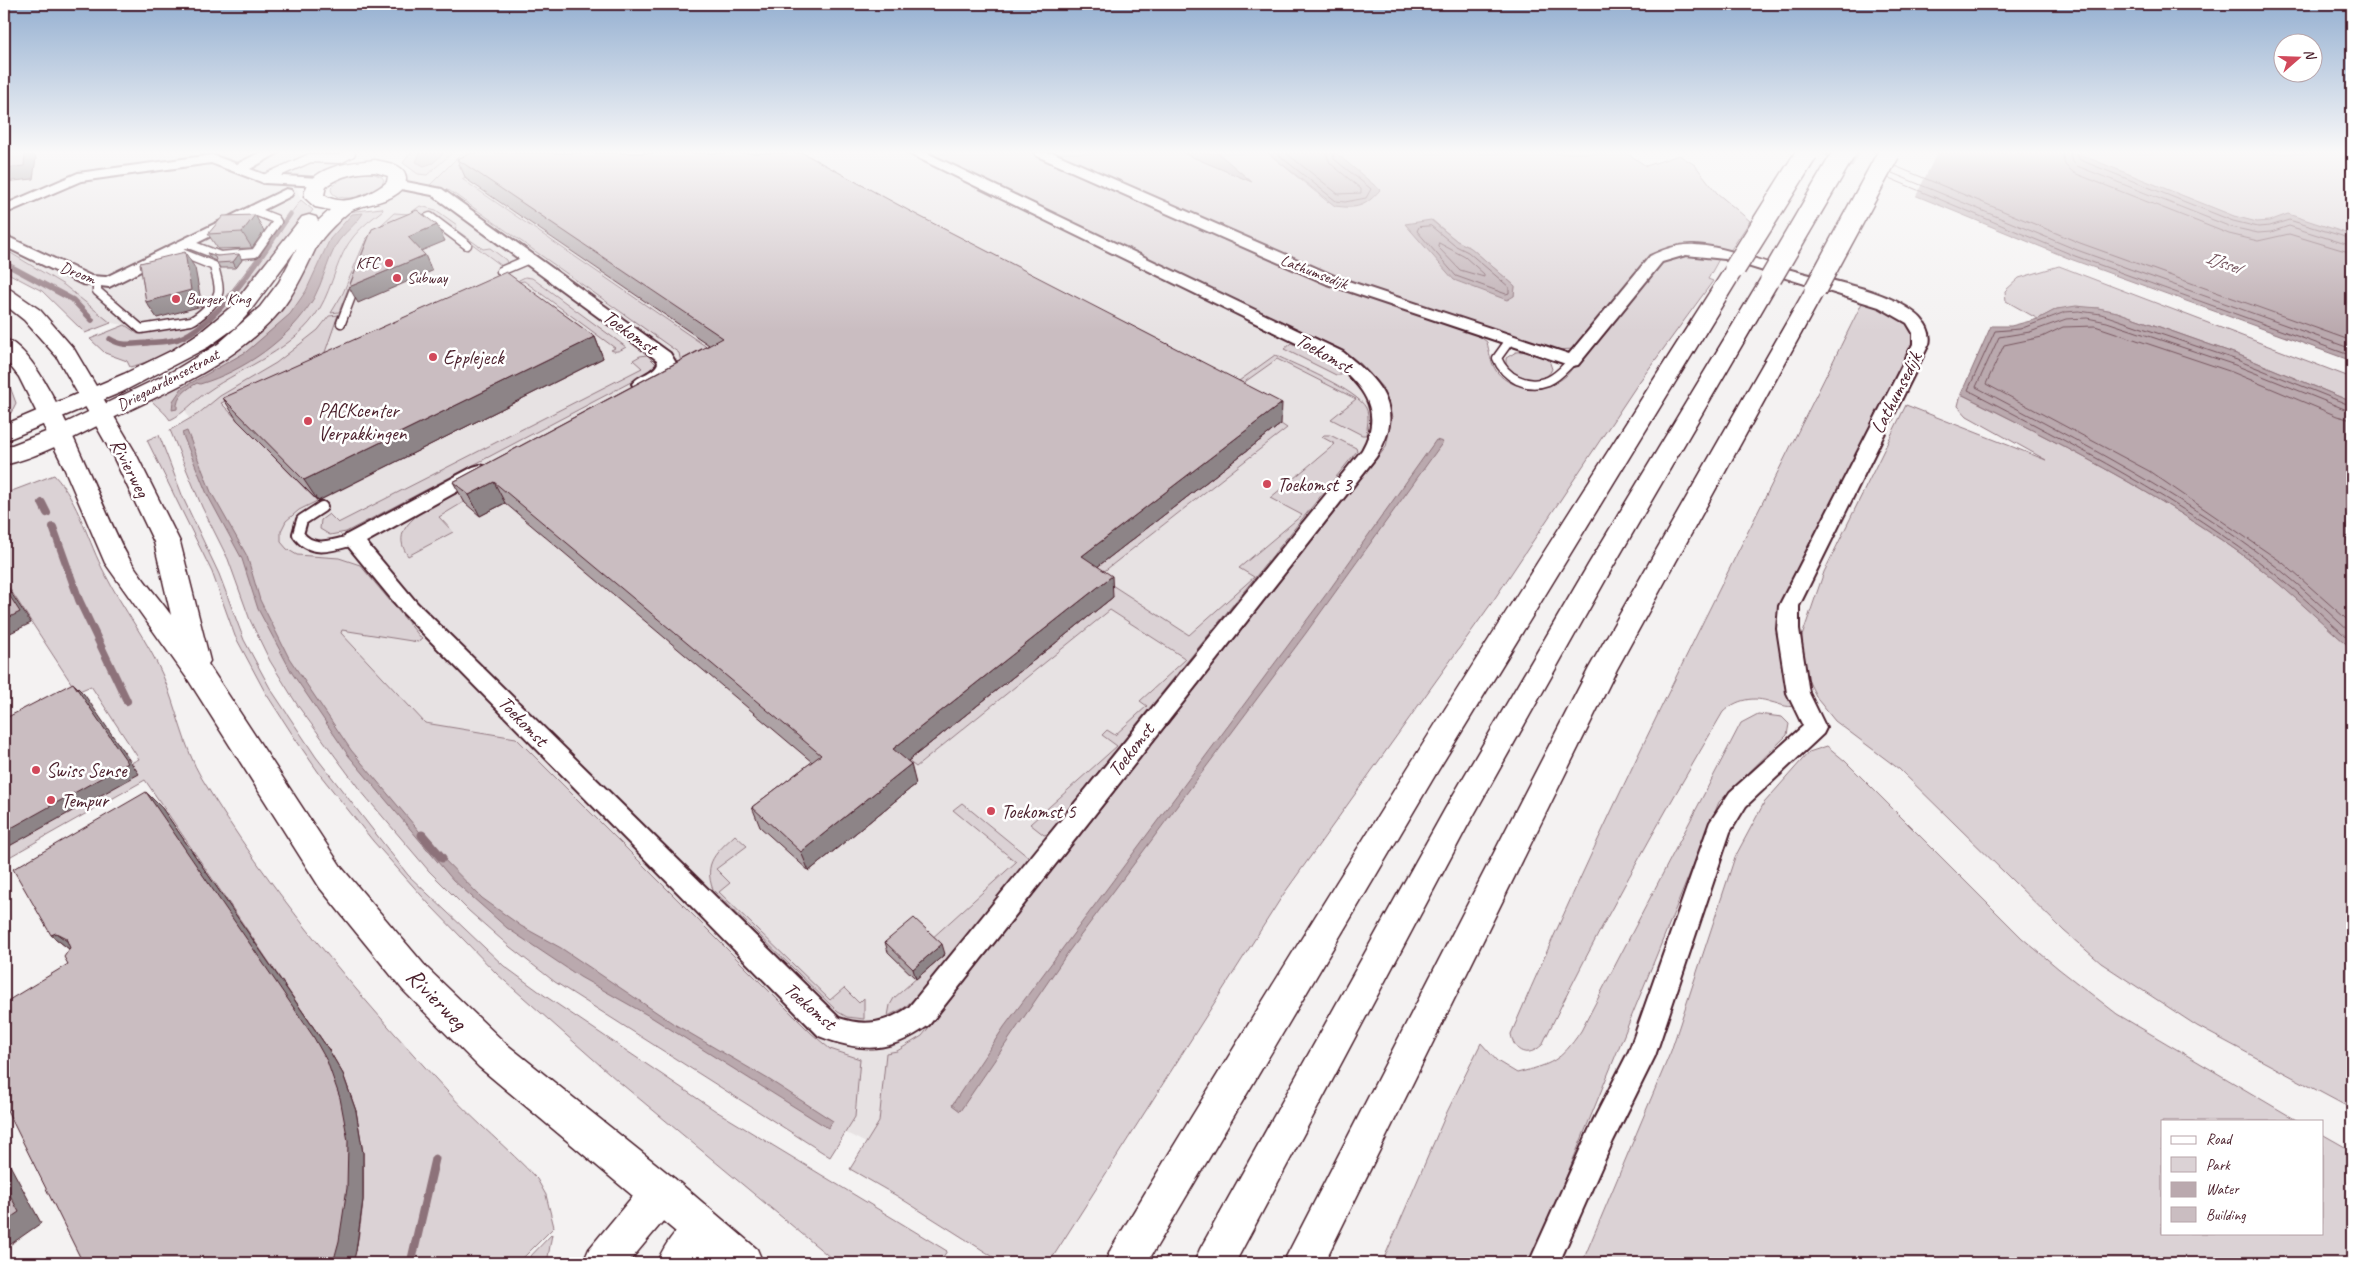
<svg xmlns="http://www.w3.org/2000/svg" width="2356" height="1267" viewBox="0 0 2356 1267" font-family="Caveat,sans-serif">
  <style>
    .built { fill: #e7e2e3 }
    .green { fill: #dbd2d5; stroke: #927880; fill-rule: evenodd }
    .water { fill: #baa9ae; stroke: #8d727a }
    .pier { fill: #f4f2f2 }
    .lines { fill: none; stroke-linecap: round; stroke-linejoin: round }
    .shore { stroke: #77565f; stroke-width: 1 }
    .stream-far2 { stroke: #8d727a; stroke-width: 5.5 }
    .stream-far1 { stroke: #8d727a; stroke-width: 8 }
    .stream { stroke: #8d727a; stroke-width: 9 }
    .lane-far1-casing { stroke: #4a1f2b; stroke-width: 11 }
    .lane-casing { stroke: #4a1f2b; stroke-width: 14 }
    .street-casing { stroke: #4a1f2b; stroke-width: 4 }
    .secondary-casing { stroke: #4a1f2b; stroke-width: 3 }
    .primary-casing { stroke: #4a1f2b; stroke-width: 3 }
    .highway-casing { stroke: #4a1f2b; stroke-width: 3 }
    .lane-far1 { stroke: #fff; stroke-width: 8 }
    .lane { stroke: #fff; stroke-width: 10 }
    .street { fill: #fff; fill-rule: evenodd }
    .secondary { fill: #fff; fill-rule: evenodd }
    .primary { fill: #fff; fill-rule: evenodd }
    .highway { fill: #fff; fill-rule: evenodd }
    .highway-bridge-casing { stroke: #4a1f2b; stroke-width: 24; stroke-linecap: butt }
    .highway-bridge { stroke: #fff; stroke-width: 21 }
    .wall { fill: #aea3a6; stroke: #4a1f2b }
    .shaded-wall { fill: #8d8487; stroke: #4a1f2b }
    .building { fill: #cabdc1; stroke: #4a1f2b }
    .poi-dot { fill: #d1495b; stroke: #fff; stroke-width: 2 }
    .labels { text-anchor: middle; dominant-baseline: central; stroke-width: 5; stroke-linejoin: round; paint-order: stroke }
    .far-poi-label { font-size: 16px; fill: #4a1f2b; stroke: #fff; text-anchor: start }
    .far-street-label { font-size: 16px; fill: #4a1f2b; stroke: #fff }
    .far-water-label { font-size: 18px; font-style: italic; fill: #714f59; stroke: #fff }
    .street-label { font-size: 20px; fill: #4a1f2b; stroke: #fff }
    .poi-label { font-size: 20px; fill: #4a1f2b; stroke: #fff; text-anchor: start }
    .near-street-label { font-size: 24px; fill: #4a1f2b; stroke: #fff }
  </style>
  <rect width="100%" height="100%" fill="#f4f2f2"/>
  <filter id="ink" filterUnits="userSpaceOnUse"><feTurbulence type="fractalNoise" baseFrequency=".02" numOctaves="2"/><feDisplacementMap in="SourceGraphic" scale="10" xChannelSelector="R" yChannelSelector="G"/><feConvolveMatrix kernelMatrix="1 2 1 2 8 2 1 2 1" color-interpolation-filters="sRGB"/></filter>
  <g filter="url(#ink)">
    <path class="built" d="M42,153h314l-21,14 -34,9 -11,10 7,3 4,11 -74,96 -27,25 -62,13 -13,-9 -14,-2 -47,-38 -60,-36v-92z
      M429,153h564l555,285 -537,780 -180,-93 -301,-187 -333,-500 -12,-29 172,-183z"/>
    <path class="green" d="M410,153h42l-25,22 -9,-1 -15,-11z
      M462,153h15l-20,12 13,10 -8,4 252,173 -33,11 -2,-10 -229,-162 -20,-6z
      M928,153h108l132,59 306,120 13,10c2,9 4,22 10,30 16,20 50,20 69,4l92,-112 18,-10 49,5h-6l-11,20 5,2 -76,104 -144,216 -210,294 -234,368h-46l-106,-67 -47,-27 29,-47 7,-69 11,-2 25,-15 464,-589 6,-30 -10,-30 -21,-23 -18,-14 -89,-41z
      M1049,153h134l67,28 -32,-28h50l60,49 19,-38 -11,-11h291l19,13 33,-11 16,10 22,28 33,28 -22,33 -57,-5 -96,100 -20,1 -213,-69zM1432,220l25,21 14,7 44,38 -1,10z
      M2075,153h277v103l-119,-40z
      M372,173l10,4 2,3c-5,16 -53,27 -53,8 10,-13 26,-15 41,-15z
      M301,200l12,10 -3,4c-18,21 -39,40 -57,62 -6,7 -11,17 -18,24 -26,30 -66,57 -105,67l-3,-6 -22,-8 -15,-14 35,-14 13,9 62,-13 27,-25z
      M420,206l16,4 21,15 -2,4 28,20 7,-1 16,12 1,4 -5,2 -70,-52 -65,26 -28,72 -8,1 12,-20 23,-54 28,-26 15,1z
      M382,208l1,2c-10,8 -21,16 -29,26 -17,20 -21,50 -34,72 -26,43 -75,57 -113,84 -14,9 -22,21 -37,28 -6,-9 -13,-13 -20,-21l60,-34 109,-126 28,-27z
      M4,249l60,36 47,38 -26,10 -43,-42 -38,-20z
      M2059,266l293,112v24l-113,-47 -122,-43 -19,-4 -41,1 -19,10 -32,-18 -1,-10 14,-13z
      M525,277l7,1 94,69c-5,3 -10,6 -15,3l4,-2 -91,-67 -6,1 1,-2z
      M1863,301l36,14 13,12 3,16 -122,239 2,124c-9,2 -15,-2 -24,-4 -17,-6 -34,-3 -48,10 -64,109 -126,219 -181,333 -14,13 -28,8 -31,-11 106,-249 232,-490 352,-733z
      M338,315l-15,43 -102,45 96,98 -18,9 -13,11 -5,10v11l6,7 10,6 42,3 21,7 62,74 -4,3 -76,-12 -1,3 84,90 91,15 295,295 19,16 30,10 -5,58 -25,40 -275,-175 -45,-35 -41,-36 -40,-40 -69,-81 -62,-84 -28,-45 -20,-41 -22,-61 -26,-52 -32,-77 28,-16 22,-18 56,-33 42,-33 11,-14z
      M1291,343l36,17 17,12 -3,3h-5l-52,-26z
      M1530,351l19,9 3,9c-9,20 -35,8 -46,-3v-8l10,-6z
      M647,355l9,9 -6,8 -304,160 -16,3 -10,-6 1,-9 8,-6 9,9 304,-155 -9,-8 7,-4z
      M1275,355c21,10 82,35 91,53 4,8 1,19 0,27h-4l-31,-16 25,-20 -79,-40 -38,27h-7z
      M671,377l-232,140 14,15 -45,24c-15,-21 0,-34 17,-47z
      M4,378l5,6 7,19 -5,10 -4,1 -3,-19z
      M1961,394c96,48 191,96 279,159 40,29 75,63 112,96v460l-155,-83 -96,-63 -37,-32 -165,-162 -64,-48 -17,-21 -15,-30 -1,-34 22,-64 82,-167 140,55 -79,-44 -9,-10z
      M1281,424l6,4 -189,148 91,59 65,-58 -15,-9 63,-53 -32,-17 65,-54 -13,-7 2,-2h6l26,13 1,3 -309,383 -4,1 -14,-11 87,-78 -15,-11 5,-5 8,5 32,-29 -7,-5 46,-42 -76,-49 -194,157 -8,-6 205,-164 -30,-19z
      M159,435l25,65 35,74 25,66 26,48 46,69 92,118 96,91 44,32 168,113 231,140 -4,6 8,6h-114l-219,-182 -121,-107 -68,-70 -56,-63 -52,-65 -25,-36 -31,-48 -30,-56 -23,-64 -65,-132z
      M54,475c25,27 34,67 51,99 18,35 43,67 58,102 13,31 22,74 38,101 69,115 155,216 246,314 28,31 61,57 90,88l9,16 8,32 -36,36h-165c18,-74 14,-146 -24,-213l-184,-270 -141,80v-11l134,-76 -7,-10 8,-4 -48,-73 -14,6 -73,-112v-86z
      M1758,714l24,3 7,7 -2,11 -68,67 -188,461h-149l65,-151 34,-69 16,18 20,12c35,-9 43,-11 64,-42l160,-308z
      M1827,746l18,15 177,177 37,31 58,45 181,107h-136v112h160v-99l30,17v112h-770l89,-212 64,-194 29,-54 45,-51z
      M962,803l66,54v4l-114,138 -10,9 -16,8 2,-11 4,-7 50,-44 -14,-14 86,-78 -63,-52z
      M735,835l12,11 -31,23 14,14 -11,9 111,108 14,-12 15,15 5,-5v21l-17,-2 -9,-5 -125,-122c-10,-28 3,-37 22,-55z
      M552,1234l-5,29h-23z"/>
    <path class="water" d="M420,153h24l-11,10 -9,3 -8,-4z
      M1183,153h35l34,29z
      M1268,153h68l44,37c-15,17 -23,19 -45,16z
      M1821,153h255l158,63 23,6 12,-1 19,-7 64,21v126l-279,-101 -161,-66z
      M363,213c-7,12 -20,20 -27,32 -9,17 -13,36 -22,53 -24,41 -70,73 -114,86l-3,-1c-10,6 -21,13 -20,26l-5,1 1,-9 9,-13 64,-36 44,-38 16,-23 24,-52 22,-25z
      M1431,220l26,21 14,7 44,38 -1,10 -7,4 -53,-20 -49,-56z
      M2076,306l22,2 19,4 122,43 113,47v247c-37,-32 -72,-67 -112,-96 -88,-63 -183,-111 -279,-159l30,-68h20l27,-7 19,-10z
      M187,431l24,61 36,64 13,44 29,58 62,92 84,100 47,48 39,28 40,22 113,76 94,55 65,42 -5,7 -177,-111 -71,-40 -73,-49 -54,-48 -105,-125 -56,-82 -34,-64 -16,-50 -35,-65 -25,-61z
      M1436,440l7,2 -137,191 -237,318 -109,160 -8,-6 52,-78 326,-438z"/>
    <path class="pier" d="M1860,153h77l-22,45 -64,-29z"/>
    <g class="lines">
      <path class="shore" d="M1276,153l60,48 9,1 21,-4 5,-9 -37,-30 -1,-6
        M1286,153l52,41 23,-1v-4l-31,-26 -4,-10
        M2062,153l3,12 9,8 155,61 29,7 31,-7 63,19
        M2070,153l2,8 5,5 154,61 27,6 13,-1 18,-6 63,20
        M2076,153l4,7 153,61 25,6 12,-1 19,-6 63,19
        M1895,166l185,77 272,98
        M1892,173l185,77 275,99
        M1889,178l186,78 277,100
        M1431,226l23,19 14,7 41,35v6l-3,1 -50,-18 -39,-45 2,-4z
        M1439,243l26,14 19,17v3l-24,-7 -22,-23z
        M2352,406l-115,-46 -136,-46 -22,-3 -14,1 -45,17 -25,2 -27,59c106,55 213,110 307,184 27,21 51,45 77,68
        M2352,412l-117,-47 -128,-43 -20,-4 -21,1 -36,13 -31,5 -23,50c104,55 209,109 302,181 26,21 50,44 74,66
        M2352,420l-15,-4 -105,-44 -137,-46 -32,1 -21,10 -38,8 -18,39 163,87 134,92 69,61"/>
      <path class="stream-far2" d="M4,263l69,37 19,20
        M110,339c12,8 24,5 37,4 10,-1 21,-1 31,-4 43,-16 86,-88 112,-125"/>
      <path class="stream-far1" d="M42,503l5,10
        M53,527l26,73 48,101"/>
      <path class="stream" d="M422,835l20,23
        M411,1263l24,-104"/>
      <g class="lane-far1-casing">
        <path id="lane-far1" d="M264,179l46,-21 30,1 11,-6
          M416,223l14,-6 37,28
          M186,243l34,13 35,-3 22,-31 -2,-3 -23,-9
          M501,271l28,-12
          M97,283v8l44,38 50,-8c7,-3 11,-7 16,-12 17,-17 12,-21 7,-43l-40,-16
          M341,323l16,-42
          M1510,340l-13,18c8,20 30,31 51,23 10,-4 17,-13 24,-20"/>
      </g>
      <g class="lane-casing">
        <path id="lane" d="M322,507l-20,13 -4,14c13,20 36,11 55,6"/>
      </g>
      <g class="street-casing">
        <path id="street" d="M259,153h19l-28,16 16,6 54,3 7,4 -7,4 -56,-3 -53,-20 -130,18 -77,33v-9l74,-32 134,-18 25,9z
          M908,153h19l416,199c39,31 63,58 33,105l-447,568c-39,28 -66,28 -110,11l-416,-423 -60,-73 3,-5 127,-68 7,-2 7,2 2,4 -2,4 -121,67 51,61 422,415c26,9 48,5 70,-11l453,-557c23,-40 0,-65 -31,-90z
          M1035,153h19l285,125 230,76 81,-98c14,-7 29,-12 45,-11 33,2 64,16 96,25 38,11 95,19 125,44 9,7 16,19 13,30l-130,262v23l10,64 17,35 -3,6 -77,72 -16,26 -75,224 -42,85 -54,122h-30l64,-142 36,-70 81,-229 20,-30 73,-66 -16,-33 -10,-64 2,-23 134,-262v-11l-6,-10 -28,-16 -154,-48 -39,-4 -24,7 -84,103 -6,1 -245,-82 -290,-128z
          M396,180l46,9 228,164 6,10c-7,14 -24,29 -41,25l-3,-4c7,-10 21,-10 26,-21l-1,-3 -225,-165 -41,-8 -2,-3 2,-3z
          M286,189l5,1 2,3 -2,3 -182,91 -27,-3 -78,-38v-11l87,41 15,1z"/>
      </g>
      <g class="secondary-casing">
        <path id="secondary" d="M375,160c12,3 32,4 31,20 -2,21 -40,23 -54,30 -7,4 -25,22 -30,29 -6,6 -9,16 -13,23 -9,19 -20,40 -34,55 -46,50 -111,76 -170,105 -32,16 -66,35 -101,43v-17l47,-18 124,-60 43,-26 42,-37 19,-25 18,-34 -50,67 -11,12 -28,20 -86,45 -118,49v-16l120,-51 49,-24 29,-19 30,-25 70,-89 7,-2 7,2 2,4 12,-11 -15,-3 -11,-10c3,-31 47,-35 71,-37zM375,172l13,4 -1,6c-16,13 -44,26 -63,13l2,-9c15,-11 31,-14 49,-14z"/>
      </g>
      <g class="primary-casing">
        <path id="primary" d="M4,288l7,2 29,20 34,39 61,103 45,90 30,119 -2,3 134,204 85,100 78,75 170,136 82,70 6,14h-50l-234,-196 -76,-77 -83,-102 -131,-207 -84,-118 -43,-100 -43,-86 -15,-19v-19c44,10 100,181 126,221 12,19 28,37 41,55l-17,-73 -43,-90 -54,-95 -33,-37 -20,-16z"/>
      </g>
      <g class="highway-casing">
        <path id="highway" d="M1735,262l7,2 3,4 -308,504 -290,491h-42l6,-14c200,-330 406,-656 614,-981l3,-4z
          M1771,272l7,2 3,4 -171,294 -143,255 -232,436h-41l6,-14 245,-440 143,-244 173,-287 3,-4z
          M1815,284l7,2 3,4 -208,379 -293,594h-41l306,-595 216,-378 3,-4z
          M661,1174l14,5 5,14 -5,14 -47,56h-45l6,-14 58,-70z
          M703,1211l14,6 6,14 -6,14 -15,18h-45c8,-21 25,-43 46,-52z"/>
      </g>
      <use href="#lane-far1" class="lane-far1"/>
      <use href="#lane" class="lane"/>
      <use href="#street" class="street"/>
      <use href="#secondary" class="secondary"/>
      <use href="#primary" class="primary"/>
      <use href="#highway" class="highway"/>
      <g class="highway-bridge-casing">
        <path id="highway-bridge" d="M1735,268l72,-115
          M1771,278l73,-125
          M1815,290l74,-137"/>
      </g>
      <use href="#highway-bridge" class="highway-bridge"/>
    </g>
    <path class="wall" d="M457,159l824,265 -183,142 15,31 -205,164 8,23 -107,87 -49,-44 -8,-20 60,-45 -307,-259 -25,13 -15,-13 -12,-21 256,-137 -243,-166z
      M255,215l9,16 -12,17 -34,1 -10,-15z
      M207,253l10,3 25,4 -6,8h-16l-4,-7 -5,-2z
      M595,337l8,21 -285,143 -81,-81 -14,-22z
      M162,808l167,242 14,24 13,37 7,42v47l-7,51 -288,-287 1,-15 -18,-14z
      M885,942l60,12 -29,25 -28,-27z"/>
    <path class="shaded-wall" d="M25,153h7l4,5 -3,21 -29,3v-14z
      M255,215l9,16 -12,17 -10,-16z
      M437,225l8,16 -29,12 -8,-16z
      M185,252l10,16 7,38 -45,12 -11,-16z
      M239,254l3,6 -6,8 -3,-6z
      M425,255l7,16 -74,32 -9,-16z
      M595,337l8,21 -285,143 -14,-21z
      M1282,403l-1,21 -198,154 -1,-22z
      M494,482l11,21 -25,13 -11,-21z
      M1112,576l1,21 -215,172 -5,-20z
      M4,582l27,41 -27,13z
      M73,683l11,11 55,80 -135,75v-17z
      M911,764l5,20 -107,87 -8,-19z
      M146,792l16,16 167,242 14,24 13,37 7,42v47l-7,51 -3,12h-20z
      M56,933l19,14 -6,2 -18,-14z
      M942,944l3,10 -29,25 -3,-10z
      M4,1154l37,69 -37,26z"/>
    <path class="building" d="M4,153h21l-1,13 -20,2z
      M472,153h331l114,62 365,188 -200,153 30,20 -219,173 18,15 -110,88 -49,-45 69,-52 -327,-273 -25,13 -16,-13 270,-144 -266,-179z
      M417,210l20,15 -29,12 17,18 -76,32 23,-58z
      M255,215l-13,17 -34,2 15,-18z
      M185,252l6,38 -45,12 -6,-39z
      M207,253l10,3 22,-2 -6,8 -16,1 -2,-6z
      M506,272l89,65 -291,143 -81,-82z
      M4,587l16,25 -16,8z
      M73,683l55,80 -124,69v-113z
      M146,792l167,244 14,25 13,37 8,43 -1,47 -8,53 -6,22h-250l-79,-159v-101l64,-39 -4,-7 6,-9 -4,-10 -10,-5 -5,2 -38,-66z
      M914,918l28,26 -29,25 -28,-27z
      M4,1184l15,28 -15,10z"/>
  </g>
  <linearGradient id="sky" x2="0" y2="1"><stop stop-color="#95b0d1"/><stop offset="0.46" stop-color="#faf9f9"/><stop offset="1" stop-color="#faf9f9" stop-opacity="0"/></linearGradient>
  <rect width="2356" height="331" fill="url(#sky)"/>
  <g class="poi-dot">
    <circle cx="389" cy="263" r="5"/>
    <circle cx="397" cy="278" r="5"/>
    <circle cx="176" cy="299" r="5"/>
    <circle cx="433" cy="357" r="5"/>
    <circle cx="308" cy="421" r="5"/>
    <circle cx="1267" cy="484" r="5"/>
    <circle cx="36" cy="770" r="5"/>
    <circle cx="51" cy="800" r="5"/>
    <circle cx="991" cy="811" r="5"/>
  </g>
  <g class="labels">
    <g class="far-poi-label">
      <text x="379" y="263" text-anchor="end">KFC</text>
      <text x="407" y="278">Subway</text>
      <text x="186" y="299">Burger King</text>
    </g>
    <g class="far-street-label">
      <text transform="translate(1314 272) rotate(21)">Lathumsedijk</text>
      <text transform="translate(78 273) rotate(21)">Droom</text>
      <text transform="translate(168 380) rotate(-28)">Driegaardensestraat</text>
    </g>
    <g class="far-water-label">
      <text transform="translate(2223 262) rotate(20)">IJssel</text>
    </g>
    <g class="street-label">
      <text transform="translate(630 332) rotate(36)">Toekomst</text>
      <text transform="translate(1324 353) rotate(30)">Toekomst</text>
      <text transform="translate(1896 393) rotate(-63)">Lathumsedijk</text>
      <text transform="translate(130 468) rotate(63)">Rivierweg</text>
      <text transform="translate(523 721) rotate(46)">Toekomst</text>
      <text transform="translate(1131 750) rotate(-52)">Toekomst</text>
      <text transform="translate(810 1006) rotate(41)">Toekomst</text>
    </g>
    <g class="poi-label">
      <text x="443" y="357">Epplejeck</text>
      <text x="318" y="410">PACKcenter<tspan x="318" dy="23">Verpakkingen</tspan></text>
      <text x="1277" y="484">Toekomst 3</text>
      <text x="46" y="770">Swiss Sense</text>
      <text x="61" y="800">Tempur</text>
      <text x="1001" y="811">Toekomst 5</text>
    </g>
    <g class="near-street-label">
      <text transform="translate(437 999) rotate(46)">Rivierweg</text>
    </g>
  </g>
  <rect width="2356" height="1267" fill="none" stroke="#fff" stroke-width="20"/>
  <rect x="10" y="10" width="2336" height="1247" fill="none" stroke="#4a1f2b" stroke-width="2" filter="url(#ink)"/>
  <rect x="2161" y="1120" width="162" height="115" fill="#ffffff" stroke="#b7a5aa"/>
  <rect x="2171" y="1136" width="25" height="8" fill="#ffffff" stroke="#b7a5aa"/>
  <text x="2206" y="1144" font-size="15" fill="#4a1f2b">Road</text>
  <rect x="2171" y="1157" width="25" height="15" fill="#dbd2d5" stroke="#b7a5aa"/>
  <text x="2206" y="1170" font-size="15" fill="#4a1f2b">Park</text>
  <rect x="2171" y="1182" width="25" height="15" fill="#baa9ae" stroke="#b7a5aa"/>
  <text x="2206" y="1194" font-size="15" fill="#4a1f2b">Water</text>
  <rect x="2171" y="1207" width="25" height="15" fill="#cabdc1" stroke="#b7a5aa"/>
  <text x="2206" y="1220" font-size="15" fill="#4a1f2b">Building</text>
  <g transform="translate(2298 58) rotate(70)"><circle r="24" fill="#ffffff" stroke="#b7a5aa"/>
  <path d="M0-4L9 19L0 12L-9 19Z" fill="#d1495b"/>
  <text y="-8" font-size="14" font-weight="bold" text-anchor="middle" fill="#4a1f2b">N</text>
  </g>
</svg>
